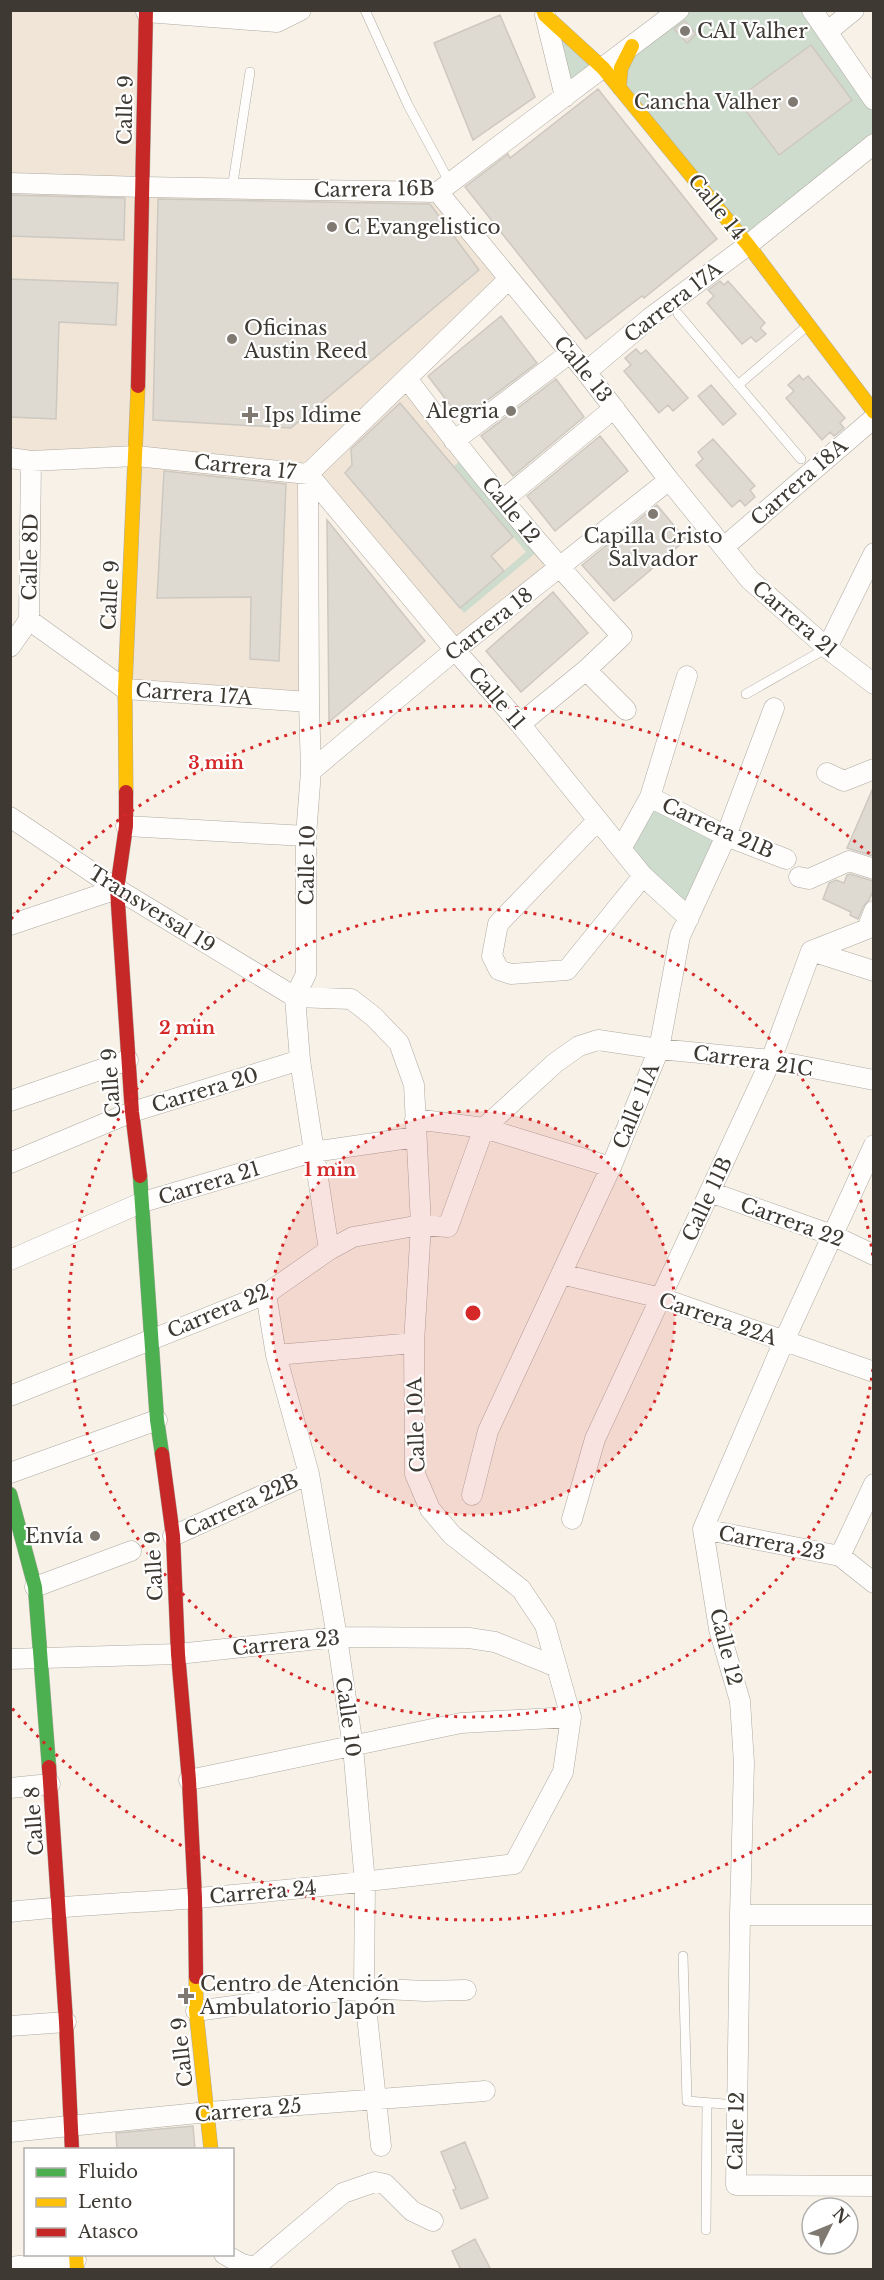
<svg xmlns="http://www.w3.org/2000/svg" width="884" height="2280" viewBox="0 0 884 2280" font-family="'Libre Baskerville',serif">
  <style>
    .industrial { fill: #f0e5d6 }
    .green { fill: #cddccd }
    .building { fill: #ded9d1; stroke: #cdc8c0; stroke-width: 1.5 }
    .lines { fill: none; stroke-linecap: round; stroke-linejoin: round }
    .lane-casing { stroke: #aeaaa2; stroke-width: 10 }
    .street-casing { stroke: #aeaaa2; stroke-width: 21 }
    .fast-casing { stroke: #aeaaa2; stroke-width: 15 }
    .slow-casing { stroke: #aeaaa2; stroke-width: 15 }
    .jam-casing { stroke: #aeaaa2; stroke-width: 15 }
    .lane { stroke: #fefdfb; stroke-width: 9 }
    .street { stroke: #fefdfb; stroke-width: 20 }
    .fast { stroke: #4caf50; stroke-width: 14 }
    .slow { stroke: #ffc107; stroke-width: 14 }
    .jam { stroke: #c62828; stroke-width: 14 }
    .ring { fill: none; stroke: #d62828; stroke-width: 3; stroke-dasharray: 3 6 }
    .poi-dot { fill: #7f7971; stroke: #fff; stroke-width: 2 }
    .labels { text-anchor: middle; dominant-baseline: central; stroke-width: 4.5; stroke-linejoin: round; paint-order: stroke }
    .poi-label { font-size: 20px; fill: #3e3932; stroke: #fff; text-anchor: start }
    .street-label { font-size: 20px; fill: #3e3932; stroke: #fff }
    .centre { fill: #d62828; stroke: #fff; stroke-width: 3 }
    .ring-label { font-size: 18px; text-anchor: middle; font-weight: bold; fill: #d62828; stroke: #fff; stroke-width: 4.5; stroke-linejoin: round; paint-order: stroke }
  </style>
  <rect width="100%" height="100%" fill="#f7f1e7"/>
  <path class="industrial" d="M10,11h136l-3,176 295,5 71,87 -101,101 151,189 -104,81 -146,-175v227l-184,-13 11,-233 -125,2z"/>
  <path class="green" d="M679,11h133l61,89v44l-125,101 -145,-177 -38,29 -20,-82 58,53z
    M461,460l77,91 -74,62 -4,-5 66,-56 -72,-86z
    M650,797l76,39 -37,82 -68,-69z"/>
  <path class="building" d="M500,15l35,82 -62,43 -39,-97z
    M685,21l11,13 -9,9 -13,-14z
    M811,45l41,55 -73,55 -42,-56z
    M598,89l119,150 -73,59 -2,-2 -56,43 -121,-152 43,-33 2,4z
    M10,195l115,3 -1,42 -114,-4z
    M158,199l272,5 49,66 -188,158 -138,-8z
    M10,279l108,4 -2,42 -57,-3 -3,97 -46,-2z
    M720,281l4,4 4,-4 37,42 -5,5 6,6 -10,8 -5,-5 -9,7 -35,-41 7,-7 -6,-6z
    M501,316l36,47 -72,54 -1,-1 -4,2 -32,-42z
    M636,349l5,5 5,-4 42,48 -15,13 -5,-6 -9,8 -35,-42 7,-6 -6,-7z
    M799,375l4,5 5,-4 37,42 -5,5 4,5 -10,8 -4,-4 -8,8 -36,-42 8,-7 -6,-6z
    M556,379l28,38 -71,59 -32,-40z
    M711,385l25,29 -13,11 -25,-29z
    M400,403l113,134 -22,19 13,15 -44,37 -115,-135 7,-8 -1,-16z
    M600,436l28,35 -73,60 -28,-35z
    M713,439l42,47 -5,4 5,7 -10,9 -5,-6 -8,7 -36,-42 7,-6 -5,-7z
    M164,471l122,13 -7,177 -29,-2 1,-62 -94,1z
    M657,505l29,35 -72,61 -32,-36z
    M327,520l98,121 -96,81z
    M553,592l35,41 -67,59 -35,-41z
    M873,788v68l-26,-8z
    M850,874l23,7v10l-4,9 -6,7 -5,12 -8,-4 1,-3 -28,-13 6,-16 7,-3 8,3 3,-8z
    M193,2126l2,24h-78l-1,-17z
    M465,2142l23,56 -27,11 -8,-19 3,-1 -15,-37z
    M475,2239l16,31h-30l-9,-19z"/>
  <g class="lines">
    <g class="lane-casing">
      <path id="lane" d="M365,10l43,95 42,78
        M232,189l18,-117
        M678,314l123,145
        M738,385l68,-58
        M746,694l81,-46
        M683,1956l4,145 50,4
        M706,2230l1,-126"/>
    </g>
    <g class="street-casing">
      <path id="street" d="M812,10l62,90
        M146,12l131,10 24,-12
        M545,15l20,82
        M827,32l27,-22
        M10,183l133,4 295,5 241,-182
        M438,192l148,180 83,108 81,100 77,68 47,36
        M586,372l64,-54 98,-73 126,-101
        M408,380c67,89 138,174 214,256l-36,34 -66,54
        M454,441l116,-88
        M10,458l21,3 105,-5 172,18 201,-195
        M308,474l1,228 2,69 -5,65v138l-11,23 5,63 29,190
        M308,474l147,176 65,74 123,152 46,42
        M503,500l104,-86 8,-5
        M724,547l150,-129
        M29,620l96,69 184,13
        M10,647l19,-27 2,-159
        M827,648l47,-95
        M586,670l40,40
        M311,771l144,-121 214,-170
        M827,773l17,8 30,-12
        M650,797l76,39 60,23
        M10,817l107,72 178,108 56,2 23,18 25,26 15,42 7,140 -7,118 1,131 15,35 22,26 69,54 24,36 26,92 -8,55 -49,92c-105,13 -211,25 -317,34 -62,5 -124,7 -187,14
        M597,821l-99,103 -6,32 7,14 12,4 56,-4 76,-94
        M126,826l180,10
        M621,849l29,-52 37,-121
        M799,877l10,2 40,-18 25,8
        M10,925l107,-36
        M811,951l63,20
        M10,1101l118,-41
        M415,1119l69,9 127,39
        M874,1145l-90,196 -81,188 16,100 21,72 4,62 -4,152 -4,270 138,1
        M10,1163l122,-51 168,-52
        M710,1192l122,43 42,20
        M10,1260l133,-58 170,-50 103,-15
        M561,1274l100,24 213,74
        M266,1294l10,61 33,119 28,163 16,110 12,136 -1,105 17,158
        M276,1355l138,-12
        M10,1396l256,-102 63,-44 24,-13 68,-12 27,2 36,-99 71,-65 24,-17 19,-6 61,9 112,11 103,20
        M10,1473l147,-53
        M472,1495l16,-64 123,-264 48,-118 21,-113 46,-100 48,-128
        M572,1519l23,-80 176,-379 40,-109 56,-22 7,-18
        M703,1529l137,27 34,27
        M173,1536l136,-62
        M840,1556l34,-72
        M35,1587l96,-36
        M10,1659l168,-5 159,-17 132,1 26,4 62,25
        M189,1780l272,-57 110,-6
        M10,1788l40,-4
        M740,1915h134
        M196,2011l168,-23 61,3 41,-1
        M10,2026l56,-4
        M10,2132l198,-20 277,-21
        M224,2254l18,10 13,3 88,-74 32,-11 10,2 27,27 21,10
        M10,2267l66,-7"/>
    </g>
    <g class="fast-casing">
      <path id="fast" d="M140,1176l17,244 5,34
        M10,1494l25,93 14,180"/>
    </g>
    <g class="slow-casing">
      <path id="slow" d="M543,10l2,5 58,53 145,177 126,167
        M619,88l2,-20 11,-22
        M126,792l-1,-103 13,-303
        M196,1977v34l15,139
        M76,2254l1,16"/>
    </g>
    <g class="jam-casing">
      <path id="jam" d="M138,386l8,-376
        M126,792v34l-9,63 15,223 8,64
        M162,1454l11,82 5,118 11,126 6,118 1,79
        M49,1767l17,255 6,128"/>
    </g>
    <use href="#lane" class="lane"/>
    <use href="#street" class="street"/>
    <use href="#fast" class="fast"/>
    <use href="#slow" class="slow"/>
    <use href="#jam" class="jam"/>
  </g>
  <circle cx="473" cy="1313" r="202" fill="#d62828" fill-opacity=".12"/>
  <g class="ring">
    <circle cx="473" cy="1313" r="202"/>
    <path d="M873 1369A404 404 0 1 1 873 1257"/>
    <path d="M871 1771A607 607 0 0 1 11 1707M11 919A607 607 0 0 1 871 855"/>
  </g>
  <g class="poi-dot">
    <circle cx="685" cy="31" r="6"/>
    <circle cx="793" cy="102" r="6"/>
    <circle cx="332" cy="227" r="6"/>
    <circle cx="232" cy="339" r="6"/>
    <circle cx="511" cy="411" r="6"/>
    <path d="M247 406h6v6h6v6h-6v6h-6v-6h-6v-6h6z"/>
    <circle cx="653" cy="514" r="6"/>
    <circle cx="95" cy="1536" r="6"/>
    <path d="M183 1987h6v6h6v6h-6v6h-6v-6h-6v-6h6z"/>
  </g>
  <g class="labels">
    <g class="poi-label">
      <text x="697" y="31">CAI Valher</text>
      <text x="781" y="102" text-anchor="end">Cancha Valher</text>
      <text x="344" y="227">C Evangelistico</text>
      <text x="244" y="328">Oficinas<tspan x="244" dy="23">Austin Reed</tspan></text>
      <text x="499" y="411" text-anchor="end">Alegria</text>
      <text x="264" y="415">Ips Idime</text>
      <text x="653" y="536" text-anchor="middle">Capilla Cristo<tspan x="653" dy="23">Salvador</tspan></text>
      <text x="83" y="1536" text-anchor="end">Envía</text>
      <text x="200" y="1984">Centro de Atención<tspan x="200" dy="23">Ambulatorio Japón</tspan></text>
    </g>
    <g class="street-label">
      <text transform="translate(125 110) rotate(-89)">Calle 9</text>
      <text transform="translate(374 189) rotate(-1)">Carrera 16B</text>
      <text transform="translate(717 207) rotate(51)">Calle 14</text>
      <text transform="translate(673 302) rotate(-38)">Carrera 17A</text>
      <text transform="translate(583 369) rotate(51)">Calle 13</text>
      <text transform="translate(245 467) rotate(6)">Carrera 17</text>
      <text transform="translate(799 482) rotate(-41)">Carrera 18A</text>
      <text transform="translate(511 510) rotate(51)">Calle 12</text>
      <text transform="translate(30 557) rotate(-89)">Calle 8D</text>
      <text transform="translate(110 595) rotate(-87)">Calle 9</text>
      <text transform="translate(795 619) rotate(41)">Carrera 21</text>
      <text transform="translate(489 624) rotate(-38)">Carrera 18</text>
      <text transform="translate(194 694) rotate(4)">Carrera 17A</text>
      <text transform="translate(497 698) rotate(49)">Calle 11</text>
      <text transform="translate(718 828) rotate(24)">Carrera 21B</text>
      <text transform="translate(307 865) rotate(-89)">Calle 10</text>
      <text transform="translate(152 909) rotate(32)">Transversal 19</text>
      <text transform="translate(753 1061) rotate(8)">Carrera 21C</text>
      <text transform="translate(111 1083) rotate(-94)">Calle 9</text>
      <text transform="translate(205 1090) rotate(-17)">Carrera 20</text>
      <text transform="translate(636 1106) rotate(-68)">Calle 11A</text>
      <text transform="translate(209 1183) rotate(-17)">Carrera 21</text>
      <text transform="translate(707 1199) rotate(-65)">Calle 11B</text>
      <text transform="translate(792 1222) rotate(20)">Carrera 22</text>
      <text transform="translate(218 1311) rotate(-23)">Carrera 22</text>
      <text transform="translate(718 1319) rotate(19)">Carrera 22A</text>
      <text transform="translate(416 1425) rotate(-92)">Calle 10A</text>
      <text transform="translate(241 1505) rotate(-25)">Carrera 22B</text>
      <text transform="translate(772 1543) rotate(11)">Carrera 23</text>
      <text transform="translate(154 1566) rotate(-93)">Calle 9</text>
      <text transform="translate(286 1643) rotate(-6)">Carrera 23</text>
      <text transform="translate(726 1647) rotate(76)">Calle 12</text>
      <text transform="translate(348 1717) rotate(82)">Calle 10</text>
      <text transform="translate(34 1821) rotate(-94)">Calle 8</text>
      <text transform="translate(263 1892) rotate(-5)">Carrera 24</text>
      <text transform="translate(182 2052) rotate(-96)">Calle 9</text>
      <text transform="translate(248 2110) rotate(-5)">Carrera 25</text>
      <text transform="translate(736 2131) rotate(-89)">Calle 12</text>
    </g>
  </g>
  <circle cx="473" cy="1313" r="9" class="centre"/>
  <g class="ring-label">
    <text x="216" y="769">3 min</text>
    <text x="187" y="1034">2 min</text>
    <text x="330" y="1176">1 min</text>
  </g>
  <rect width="884" height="2280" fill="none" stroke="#3e3932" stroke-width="24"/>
  <rect x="24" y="2148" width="210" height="108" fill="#ffffff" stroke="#b2b0ad" stroke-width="1.5"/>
  <rect x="36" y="2168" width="30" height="9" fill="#4caf50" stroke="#b2b0ad" stroke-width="1.5"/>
  <text x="78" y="2178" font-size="18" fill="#3e3932">Fluido</text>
  <rect x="36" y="2198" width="30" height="9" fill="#ffc107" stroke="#b2b0ad" stroke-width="1.5"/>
  <text x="78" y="2208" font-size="18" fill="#3e3932">Lento</text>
  <rect x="36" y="2228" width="30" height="9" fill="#c62828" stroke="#b2b0ad" stroke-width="1.5"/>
  <text x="78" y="2238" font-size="18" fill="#3e3932">Atasco</text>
  <g transform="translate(830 2226) rotate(47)"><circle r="28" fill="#ffffff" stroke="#b2b0ad" stroke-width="1.5"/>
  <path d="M0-4.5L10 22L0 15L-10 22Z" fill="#7f7971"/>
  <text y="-9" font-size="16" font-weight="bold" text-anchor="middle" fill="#3e3932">N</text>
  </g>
</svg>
